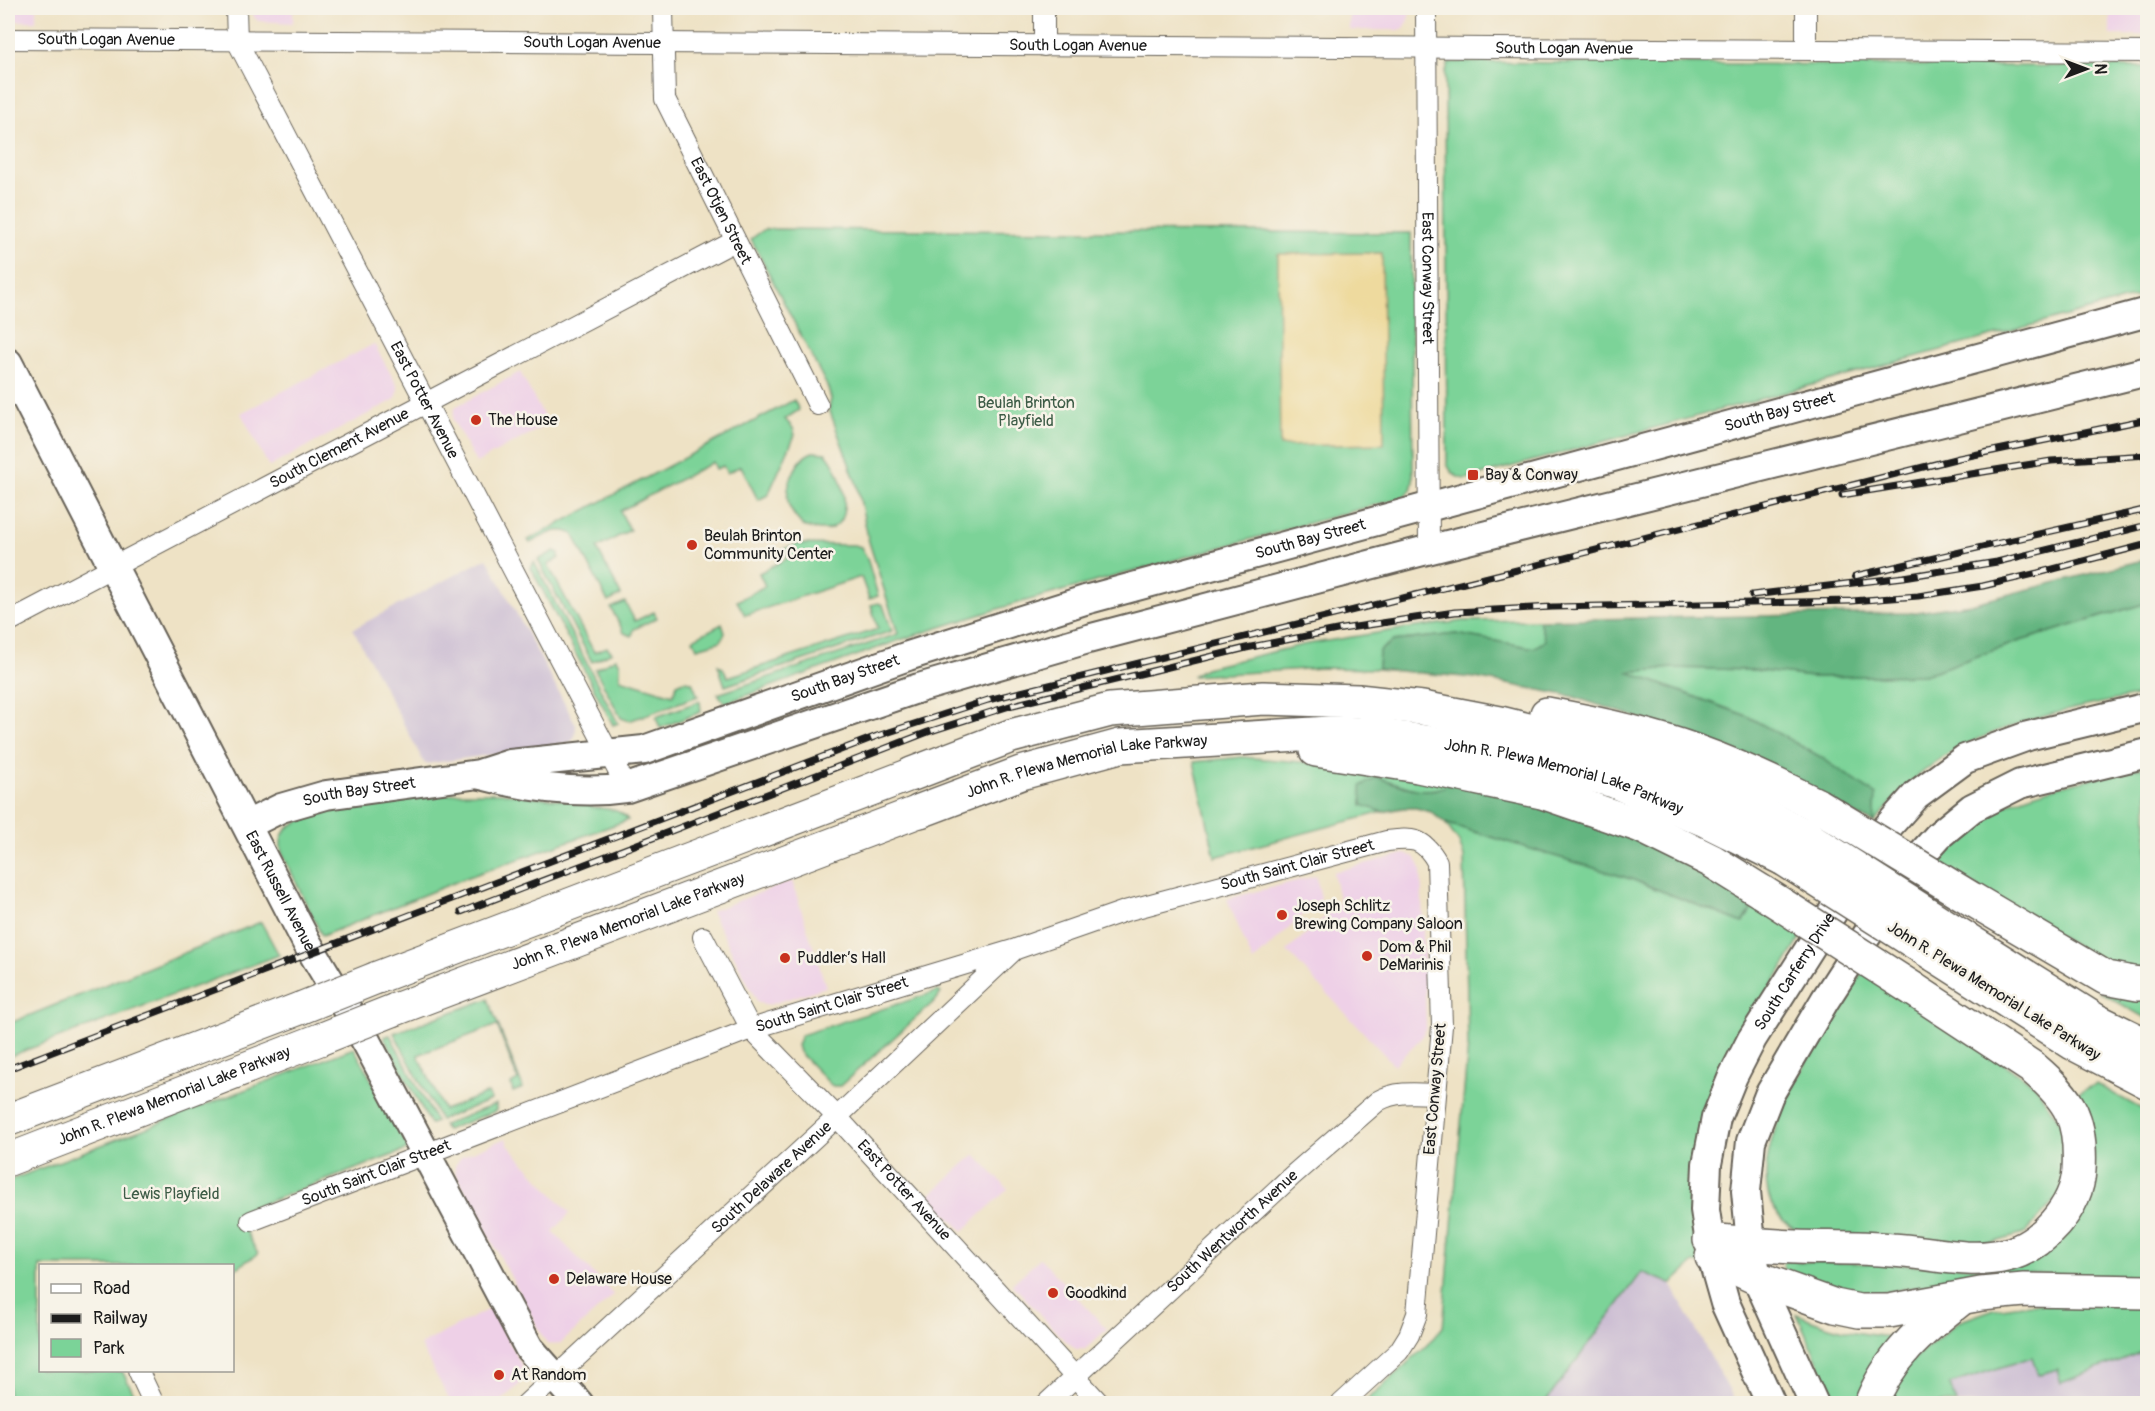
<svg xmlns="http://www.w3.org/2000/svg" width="2155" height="1411" viewBox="0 0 2155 1411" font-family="Pangolin,sans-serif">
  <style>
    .built { fill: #eed0e7 }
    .industrial { fill: #ccbed3 }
    .green { fill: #7bd398; stroke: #4c785a; stroke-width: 1.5 }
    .forest { fill: #64b580; stroke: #40684e; stroke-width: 1.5 }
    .sand { fill: #eeda9e; stroke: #857b5d; stroke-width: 1.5 }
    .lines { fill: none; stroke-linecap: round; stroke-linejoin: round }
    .street-casing { stroke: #666157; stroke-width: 22 }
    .secondary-casing { stroke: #666157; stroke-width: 32 }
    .primary-casing { stroke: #666157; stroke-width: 34 }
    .highway-casing { stroke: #666157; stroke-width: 36 }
    .street { stroke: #fff; stroke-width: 20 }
    .secondary { stroke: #fff; stroke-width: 28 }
    .primary { stroke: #fff; stroke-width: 32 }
    .highway { stroke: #fff; stroke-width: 33 }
    .rail-casing { stroke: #1c1c1c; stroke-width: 7 }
    .rail { stroke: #f7f3e8; stroke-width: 4.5; stroke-dasharray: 14; stroke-linecap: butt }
    .primary-bridge-casing { stroke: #666157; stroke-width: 34; stroke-linecap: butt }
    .highway-bridge-casing { stroke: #666157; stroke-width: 36; stroke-linecap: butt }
    .primary-bridge { stroke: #fff; stroke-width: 32 }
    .highway-bridge { stroke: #fff; stroke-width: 33 }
    .poi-dot { fill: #c8321e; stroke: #f7f3e8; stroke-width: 2 }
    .labels { text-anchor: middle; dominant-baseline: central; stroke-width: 5; stroke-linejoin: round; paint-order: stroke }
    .street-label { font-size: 16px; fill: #1c1c1c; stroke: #f7f3e8 }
    .park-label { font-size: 16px; fill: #3d5c47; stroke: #f7f3e8 }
    .poi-label { font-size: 16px; fill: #1c1c1c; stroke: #f7f3e8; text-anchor: start }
  </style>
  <rect width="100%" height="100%" fill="#f7f3e8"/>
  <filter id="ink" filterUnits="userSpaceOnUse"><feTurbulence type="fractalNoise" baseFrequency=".0167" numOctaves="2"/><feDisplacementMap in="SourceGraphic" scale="12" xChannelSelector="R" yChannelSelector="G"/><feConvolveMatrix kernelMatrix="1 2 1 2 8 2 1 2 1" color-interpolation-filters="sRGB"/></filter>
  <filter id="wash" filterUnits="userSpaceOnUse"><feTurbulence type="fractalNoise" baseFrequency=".008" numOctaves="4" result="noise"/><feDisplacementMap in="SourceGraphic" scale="24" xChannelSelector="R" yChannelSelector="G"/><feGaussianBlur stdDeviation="1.35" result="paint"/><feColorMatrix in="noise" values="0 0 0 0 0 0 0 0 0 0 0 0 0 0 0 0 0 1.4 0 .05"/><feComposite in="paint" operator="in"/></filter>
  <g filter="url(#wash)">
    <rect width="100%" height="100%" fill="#eee2c5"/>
    <path class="built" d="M8,8h28v13h-28z
      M252,8h41v15l-35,-2 -4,-4z
      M1349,8h60v12l-5,8 -5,2h-50z
      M2110,8h37v27h-37z
      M374,344l24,43 -1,9 -3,4 -125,67 -28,-54z
      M520,372l28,52 -72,39 -23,-43 1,-10 3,-4z
      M1404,854l11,3 6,11 5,160 -4,9 -28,28 -107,-114 53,-48 -7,-31z
      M1316,876l5,22 -68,64 -26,-63z
      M792,881l34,106 -58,18h-4l-7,-4 -46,-90z
      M506,1138l2,7 62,68 -17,19 61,63 -53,48 -13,1 -4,-5 -89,-167v-6l6,-9z
      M975,1154l33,35 -45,42 -34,-35z
      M1040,1258l67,71 -22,20h-9l-17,-14 -47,-51z
      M491,1308l31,58v12l-2,6 -21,19h-48l-31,-58z"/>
    <path class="industrial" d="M487,558l89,167 -1,11 -4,6 -6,2 -140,20 -72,-135z
      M1642,1272l29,12 65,119 -191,1z
      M2147,1346v57l-217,1 32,-50z"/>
    <path class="green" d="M1455,62l692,5v227l-681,185c-10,-1 -14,-5 -19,-15l-2,-391 4,-10z
      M765,229l646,4 2,249 -2,8 -7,7 -393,108 -111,35 -175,63 -7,-9 180,-60 -29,-92 -12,-57 -28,-76 2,-10 -3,-11 -77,-149z
      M794,400l5,10 -14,9 8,9 2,7 -27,60 -10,5 -17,-34 -14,7 -4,-7 -7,3 -3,-7 -93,49 10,19 -33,18 24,47 -13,7 -35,-68c-16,-9 -28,2 -43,9l-2,-3z
      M813,452l13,1c23,27 33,94 -23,73 -6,-7 -14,-16 -15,-25 -3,-16 10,-45 25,-49z
      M798,544l56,1 7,2 7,14 10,35 -9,3 -8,-22 -116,38 -8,-14 28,-15 -6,-13 29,-15 -4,-9z
      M554,551l5,2v5l-11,7 46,87 13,-5 5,5 -20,10 -54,-102z
      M534,562l84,161 -5,2 -82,-157z
      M625,602l10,19 19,-9 3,6 -23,11 -2,7 -8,-3 -13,-25z
      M878,603l5,2 9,26 -167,55 -7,-21 5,3 5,9 150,-48 -7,-24z
      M2147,603v91c-70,13 -167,31 -223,77 -19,15 -34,34 -50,52l-127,-107 -121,-44 47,-4 81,2 58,7 111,-2 97,-34z
      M1539,620l6,21 -11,7 -78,-14 -63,7 -14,10 -1,18 -56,-1 -130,8 13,-8 97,-23 100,-16 62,-8z
      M722,624l3,9 -4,8 -24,7 -4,-9z
      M616,658l4,6v15l53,16 4,-11 7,-3 8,1 6,14 -69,25 -8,-3 -26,-49z
      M700,701l1,11 -41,16 -4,-11z
      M1242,757l106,9 103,16 -9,7 -24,1 -42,-13 -14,27 21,8 -168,45 -21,-95z
      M2147,766v203l-39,-4 -174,-104c24,-28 56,-53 93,-65 37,-13 82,-21 120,-30z
      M457,793h44l90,10v4c14,2 28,0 37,13l-165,59 -141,57 -40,-83c-2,-7 -2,-15 3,-22 20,-25 138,-33 172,-38z
      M1445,823l186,56 112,44 13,-21 48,31 -67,110 -36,221 -7,-1 -23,21 -29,-12 -97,131 -182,1 64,-59 16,-18 25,-282 -4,-188 -5,-15z
      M261,922l18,33 -271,102v-33z
      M1864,971l169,112 34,49 -3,59 -40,43 -40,11 -185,-14c-91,-45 32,-207 65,-260z
      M938,991l3,2 -4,6 -97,87h-7l-3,-2 -31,-32 -2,-7 4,-10z
      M2100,992h47v27z
      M488,999l35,89 -10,4 -2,-8 7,-4 -21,-55 -79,30 26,55 44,-17 3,7 -51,20 -46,-87z
      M390,1035l46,87 -6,2 -46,-87z
      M354,1048l55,101 -163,61 -7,8 19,36 -25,16 -1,-4h-192v104l82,1 17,32h-131v-222z
      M2096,1084l51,28v166l-121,-5 -31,2 -142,22 -57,-18 -11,-9 -2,-6 2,-3 203,6 76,-36 12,-137z
      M496,1104v7l-50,19 -3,-5z
      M2030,1304h117v46l-86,33 -4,-14 -19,6 -6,-18 -82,27 6,19 -69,1 23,-42 48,-40 36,-13z
      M1797,1314c34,15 60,20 96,23l-37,66h-20z"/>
    <path class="forest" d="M2147,559v44l-127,38 -96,34 -112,2 -58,-7 -81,-2 -45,4 119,44 72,40 57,39 -2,28 -193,-91 -110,-36 -96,-18 -97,-9 1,-18 14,-10 63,-7 78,14 11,-7 -6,-21 371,-7 61,-9z
      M1377,777c22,8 54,22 74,5l159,42 146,78 -13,21 -112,-44 -186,-56 -14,-11 -15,-4h-13l-20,4 -21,-7 -1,-19z"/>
    <path class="sand" d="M1382,253l2,191 -104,2 -2,-192z"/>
  </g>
  <g filter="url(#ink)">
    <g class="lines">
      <g class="street-casing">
        <g id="street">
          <path id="s1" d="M236,8l1,33 390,747"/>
          <path id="s2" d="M663,8l2,91 153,306"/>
          <path d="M1044,8v38"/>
          <path id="s3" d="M1426,8l3,542"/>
          <path d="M1806,8v41"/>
          <path id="s4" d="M8,39l2140,13"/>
          <path id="s5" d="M8,622l727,-381"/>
          <path id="s6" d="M703,937l48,92 86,88 263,287"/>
          <path id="s7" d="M251,1221l500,-192 265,-80 109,-38 262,-70c25,-3 36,-4 50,21l5,164 -25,288 -8,21 -10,16 -58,53"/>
          <path d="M138,1370l16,34"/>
          <path id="s8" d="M526,1404l311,-287 175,-165"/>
          <path id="s9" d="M1046,1404l247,-229 85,-74c18,-10 37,-8 57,-7"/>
        </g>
      </g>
      <g class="secondary-casing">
        <g id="secondary">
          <path id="s10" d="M8,363l299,580 60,100 162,305 50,56"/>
          <path d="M481,775c46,12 98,20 146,13l292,-100 169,-49 331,-87 729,-181"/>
          <path id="s11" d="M247,825l34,-17 45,-13 153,-21 31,-10 134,-14 264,-94 177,-56 1063,-288"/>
          <path id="s12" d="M1771,1404l-46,-101 -13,-46 -7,-47 2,-46 9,-46 17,-42 19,-37 133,-209 31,-35 49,-36 63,-23 120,-29"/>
          <path d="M1814,1404l-57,-126 -6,-34 -5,-53 5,-50 18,-46 56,-95 88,-136 26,-29 33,-27 48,-24 128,-31"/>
        </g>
      </g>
      <g class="primary-casing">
        <g id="primary">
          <path d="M376,978l536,-204"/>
          <path id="s13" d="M394,1010l526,-199"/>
          <path d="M8,1120l293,-112"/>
          <path id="s14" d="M8,1160l313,-121"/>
        </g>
      </g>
      <g class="highway-casing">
        <g id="highway">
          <path d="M1547,714c50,9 101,20 148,37 42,15 83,34 122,54"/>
          <path d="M1316,750l102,16 124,26 99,34 71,35 50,31"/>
          <path d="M912,774l99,-38 99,-26 153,-12 95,3 64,7 78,15 113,28 96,36 91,46"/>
          <path id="s15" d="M920,811l101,-38 99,-27 210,-13 38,1 136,19 110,28 89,38 81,40"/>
          <path d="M1970,898l136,80 32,6 10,-1"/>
          <path d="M1950,929l145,91 53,26"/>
          <path d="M1935,955l138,88 75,39"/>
          <path d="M1710,1240c28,3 57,6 86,7 32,1 64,0 96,3 37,2 77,14 114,5 35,-8 71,-48 73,-85 3,-50 -8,-70 -46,-102l-120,-79"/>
          <path d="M1712,1257l45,21 78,28 24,5h30l92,-17 43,-4 124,2"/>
          <path d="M1871,1404c17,-45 50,-74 87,-103"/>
        </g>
      </g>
      <use href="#street" class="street"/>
      <use href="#secondary" class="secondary"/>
      <use href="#primary" class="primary"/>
      <use href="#highway" class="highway"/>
      <g class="rail-casing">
        <path id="rail" d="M1842,495l209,-34 97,-6
          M1855,576l293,-67
          M1752,595l152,-18 93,-15 151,-37
          M461,912l467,-180 85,-27 233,-57 96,-19 113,-17 98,-5 299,-6 66,-5 65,-10 55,-13 110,-29
          M8,1069l869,-333 111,-36 525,-129 446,-113 189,-39"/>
      </g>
      <use href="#rail" class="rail"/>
      <g class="primary-bridge-casing">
        <path id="primary-bridge" d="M301,1008l75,-30
          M321,1039l73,-29"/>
      </g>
      <g class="highway-bridge-casing">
        <path id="highway-bridge" d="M1817,805l153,93
          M1800,833l150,96
          M1784,859l151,96
          M1762,892l151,97"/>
      </g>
      <use href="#primary-bridge" class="primary-bridge"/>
      <use href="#highway-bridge" class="highway-bridge"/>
    </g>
  </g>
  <g class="poi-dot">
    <circle cx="476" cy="420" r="6"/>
    <rect x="1467" y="469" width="12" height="12" rx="3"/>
    <circle cx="692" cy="545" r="6"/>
    <circle cx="1282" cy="915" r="6"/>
    <circle cx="1367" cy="956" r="6"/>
    <circle cx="785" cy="958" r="6"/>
    <circle cx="554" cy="1279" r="6"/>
    <circle cx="1053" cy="1293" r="6"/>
    <circle cx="499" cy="1375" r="6"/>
  </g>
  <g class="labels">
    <g class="street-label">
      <text stroke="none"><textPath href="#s4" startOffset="98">South Logan Avenue</textPath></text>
      <text stroke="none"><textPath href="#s4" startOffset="584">South Logan Avenue</textPath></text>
      <text stroke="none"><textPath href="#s4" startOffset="1070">South Logan Avenue</textPath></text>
      <text stroke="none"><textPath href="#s4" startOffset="1556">South Logan Avenue</textPath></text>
      <text stroke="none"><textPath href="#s2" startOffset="216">East Otjen Street</textPath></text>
      <text stroke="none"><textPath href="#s3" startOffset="270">East Conway Street</textPath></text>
      <text stroke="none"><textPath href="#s1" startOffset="438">East Potter Avenue</textPath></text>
      <text stroke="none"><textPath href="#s11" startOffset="1592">South Bay Street</textPath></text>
      <text stroke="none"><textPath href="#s5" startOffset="374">South Clement Avenue</textPath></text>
      <text stroke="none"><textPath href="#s11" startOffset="1106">South Bay Street</textPath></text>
      <text stroke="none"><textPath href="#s11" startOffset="620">South Bay Street</textPath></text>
      <text stroke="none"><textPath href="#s15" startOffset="174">John R. Plewa Memorial Lake Parkway</textPath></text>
      <text stroke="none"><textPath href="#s15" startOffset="660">John R. Plewa Memorial Lake Parkway</textPath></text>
      <text stroke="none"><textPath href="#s11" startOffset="118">South Bay Street</textPath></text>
      <text stroke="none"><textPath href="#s7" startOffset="1106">South Saint Clair Street</textPath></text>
      <text stroke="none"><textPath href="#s10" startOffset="594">East Russell Avenue</textPath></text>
      <text stroke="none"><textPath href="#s13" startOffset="250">John R. Plewa Memorial Lake Parkway</textPath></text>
      <text stroke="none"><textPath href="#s12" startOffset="466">South Carferry Drive</textPath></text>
      <text transform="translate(1994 991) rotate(32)">John R. Plewa Memorial Lake Parkway</text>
      <text stroke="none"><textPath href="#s7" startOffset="620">South Saint Clair Street</textPath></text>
      <text transform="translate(1435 1089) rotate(-85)">East Conway Street</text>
      <text stroke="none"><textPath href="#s14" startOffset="178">John R. Plewa Memorial Lake Parkway</textPath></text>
      <text stroke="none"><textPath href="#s7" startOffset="134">South Saint Clair Street</textPath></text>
      <text stroke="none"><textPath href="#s8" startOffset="334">South Delaware Avenue</textPath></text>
      <text stroke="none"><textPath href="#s6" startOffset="326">East Potter Avenue</textPath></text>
      <text stroke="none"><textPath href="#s9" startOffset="254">South Wentworth Avenue</textPath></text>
    </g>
    <g class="park-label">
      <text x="1026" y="403">Beulah Brinton<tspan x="1026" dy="18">Playfield</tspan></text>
      <text x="171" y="1194">Lewis Playfield</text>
    </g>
    <g class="poi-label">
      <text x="488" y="420">The House</text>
      <text x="1485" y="475">Bay &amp; Conway</text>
      <text x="704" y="536">Beulah Brinton<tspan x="704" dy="18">Community Center</tspan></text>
      <text x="1294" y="906">Joseph Schlitz<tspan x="1294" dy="18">Brewing Company Saloon</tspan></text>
      <text x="1379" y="947">Dom &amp; Phil<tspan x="1379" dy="18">DeMarinis</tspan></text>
      <text x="797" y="958">Puddler’s Hall</text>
      <text x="566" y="1279">Delaware House</text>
      <text x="1065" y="1293">Goodkind</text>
      <text x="511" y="1375">At Random</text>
    </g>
  </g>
  <rect width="2155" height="1411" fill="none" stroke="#f7f3e8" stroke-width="30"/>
  <rect x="39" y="1264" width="195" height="108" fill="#f7f3e8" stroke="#9f9d96" stroke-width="1.5"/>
  <rect x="51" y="1284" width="30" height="9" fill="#ffffff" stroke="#9f9d96" stroke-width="1.5"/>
  <text x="93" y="1294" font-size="18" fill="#1c1c1c">Road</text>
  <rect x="51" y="1314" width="30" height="9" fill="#1c1c1c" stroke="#9f9d96" stroke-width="1.5"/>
  <text x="93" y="1324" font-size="18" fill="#1c1c1c">Railway</text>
  <rect x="51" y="1339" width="30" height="18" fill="#7bd398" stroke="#9f9d96" stroke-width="1.5"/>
  <text x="93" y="1354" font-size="18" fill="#1c1c1c">Park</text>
  <g transform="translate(2086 69) rotate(90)" stroke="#f7f3e8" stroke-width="4.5" paint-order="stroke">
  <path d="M0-4.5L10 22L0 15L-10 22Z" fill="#1c1c1c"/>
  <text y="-9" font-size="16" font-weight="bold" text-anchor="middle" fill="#1c1c1c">N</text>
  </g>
</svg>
